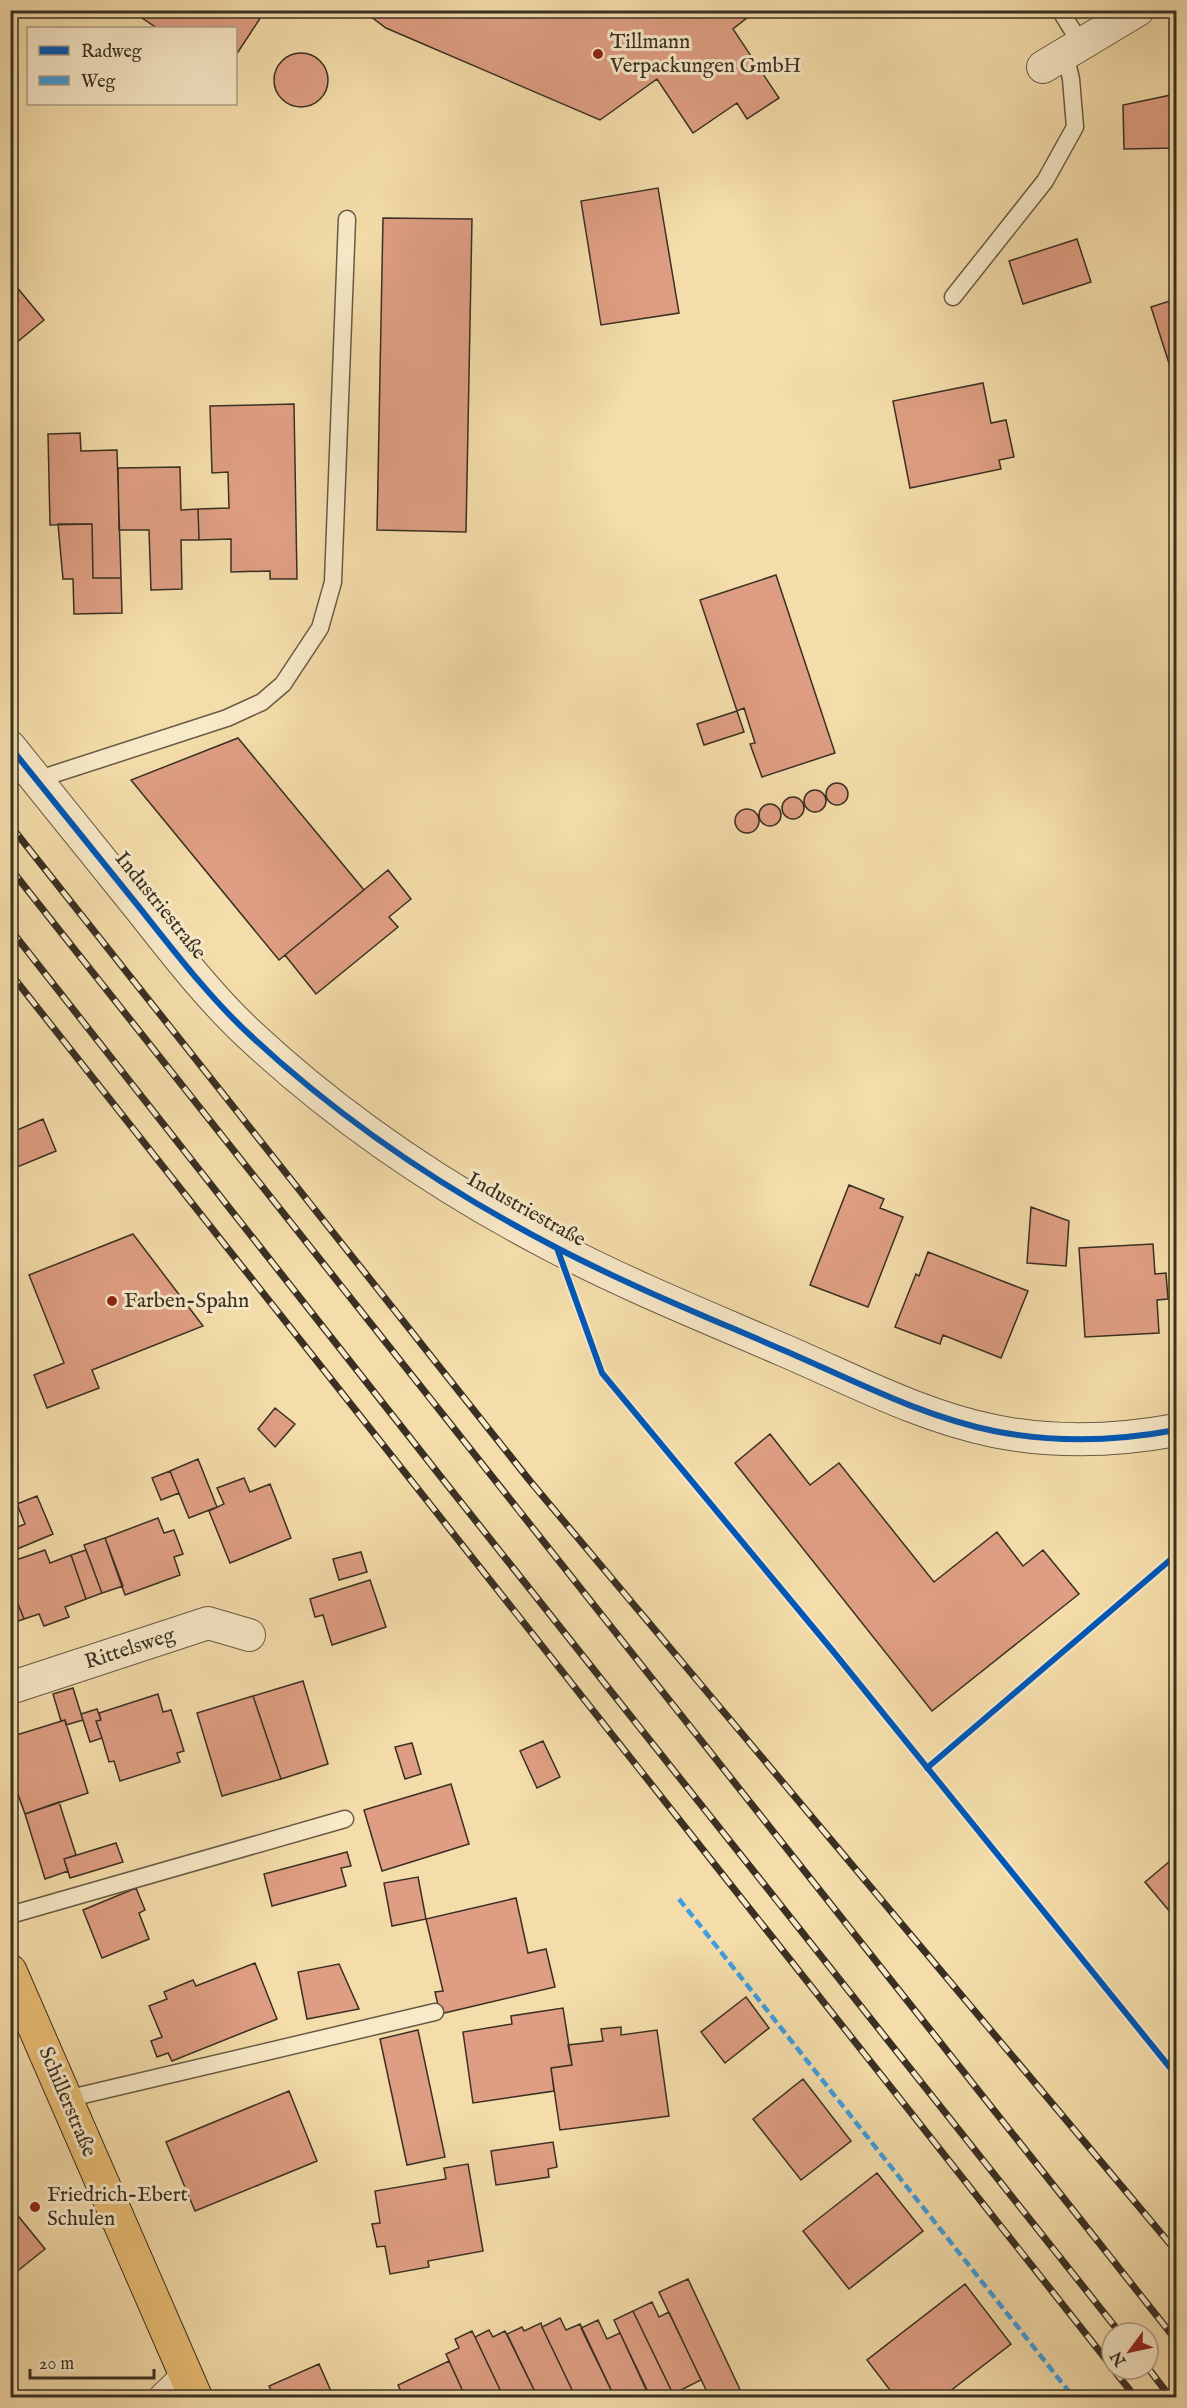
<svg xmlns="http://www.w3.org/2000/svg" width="1187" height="2408" viewBox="0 0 1187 2408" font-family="'IM FELL English',serif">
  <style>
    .building { fill: #df9e83; stroke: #393023; stroke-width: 1.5 }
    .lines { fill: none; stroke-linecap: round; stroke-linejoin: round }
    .lane-casing { stroke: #685b45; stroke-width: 19 }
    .street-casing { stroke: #685b45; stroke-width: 34 }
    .primary-casing { stroke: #393023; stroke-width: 35 }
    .lane { stroke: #f8e9c8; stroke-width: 16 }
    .street { stroke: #f8e9c8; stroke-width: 32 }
    .primary { stroke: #eabe75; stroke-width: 33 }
    .rail-casing { stroke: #393023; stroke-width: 7 }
    .rail { stroke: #f8e9c8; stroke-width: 4.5; stroke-dasharray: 14; stroke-linecap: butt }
    .quiet { stroke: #3e9de0; stroke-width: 4.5; stroke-dasharray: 9 4.5; stroke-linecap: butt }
    .cycleway-casing { stroke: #f8e9c8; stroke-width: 10 }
    .cycleway { stroke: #0057b8; stroke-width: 6 }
    .poi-dot { fill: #8f2418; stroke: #f8e9c8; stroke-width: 2 }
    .labels { text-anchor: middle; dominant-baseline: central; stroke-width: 6; stroke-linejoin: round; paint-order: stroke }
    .poi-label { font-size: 21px; fill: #393023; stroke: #f8e9c8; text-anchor: start }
    .street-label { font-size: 21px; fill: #393023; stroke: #f8e9c8 }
  </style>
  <rect width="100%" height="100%" fill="#f4ddaa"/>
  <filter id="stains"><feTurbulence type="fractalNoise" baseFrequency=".00333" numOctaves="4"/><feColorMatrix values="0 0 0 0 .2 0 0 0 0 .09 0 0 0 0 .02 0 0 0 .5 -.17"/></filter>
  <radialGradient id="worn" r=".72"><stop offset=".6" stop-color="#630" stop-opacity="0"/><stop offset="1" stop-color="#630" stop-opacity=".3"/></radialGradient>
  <path class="building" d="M130,10h128l5,4 -27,41v-27h-79z
    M362,10h395l-24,19 46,69 -32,21 -10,-16 -44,30 -36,-54 -57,41 -214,-92z
    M274 80a27 27 0 1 1 54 0a27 27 0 1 1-54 0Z
    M1171,95l5,24v29l-52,1 -1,-44z
    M658,188l21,125 -78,12 -20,-124z
    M383,218l89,1 -6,313 -89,-2z
    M1077,239l14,43 -68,22 -14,-43z
    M10,279l34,41 -34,28z
    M1176,299v86l-25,-78z
    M983,383l8,40 15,-3 8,37 -15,3 2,9 -91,19 -17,-87z
    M294,404l3,175h-27v-8l-39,1v-33l-32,1 -1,-31 31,-1 -1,-36 -16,1 -2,-67z
    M80,433l1,18 36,-1 4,128h-28l-1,-54 -42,1 -2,-91z
    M180,467l1,43 17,-1 1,31h-18l1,49 -31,1 -2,-60h-30l-1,-62z
    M58,524h34l1,54h28l1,35 -48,1 -1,-35h-10z
    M776,575l59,178 -73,24 -12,-33 5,-1 -11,-35 -7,3 -37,-111z
    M737,711l7,21 -40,13 -7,-21z
    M238,738l126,152 -85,70 -148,-180z
    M826 794a11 11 0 1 1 22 0a11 11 0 1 1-22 0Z
    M804 801a11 11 0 1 1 22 0a11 11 0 1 1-22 0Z
    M782 808a11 11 0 1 1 22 0a11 11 0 1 1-22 0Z
    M759 815a11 11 0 1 1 22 0a11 11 0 1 1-22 0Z
    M735 821a12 12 0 1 1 24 0a12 12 0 1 1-24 0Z
    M388,870l23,29 -22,18 9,10 -82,67 -31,-39z
    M43,1119l13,32 -46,19v-37z
    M849,1185l35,14 -4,9 23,9 -35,90 -58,-22z
    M1031,1207l38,14 -3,45 -39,-3z
    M133,1234l70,92 -111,44 7,18 -52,20 -13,-33 30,-12 -35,-88z
    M1153,1244l2,30 11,-1 2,26 -11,1 2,33 -74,4 -6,-89z
    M928,1252l100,39 -27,67 -58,-23 -3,9 -45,-17 21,-53 3,2z
    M275,1408l20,16 -20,23 -17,-18z
    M770,1434l40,51 29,-22 95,119 63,-50 26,34 20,-16 36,44 -147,117 -197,-248z
    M198,1459l19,48 -28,11 -19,-47z
    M170,1471l9,22 -18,7 -9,-22z
    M244,1478l6,14 20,-8 21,54 -61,25 -21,-52 15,-7 -7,-16z
    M37,1496l16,38 -43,18v-22l15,-6 -8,-20z
    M158,1518l6,15 10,-3 9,24 -9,3 6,18 -55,20 -20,-57z
    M105,1538l18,48 -21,7 -18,-48z
    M45,1550l5,13 21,-8 15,44 -21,8 4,10 -25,9 -5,-12 -15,5 -14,-35v-22z
    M86,1550l16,43 -16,6 -15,-44z
    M361,1552l6,20 -28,8 -6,-21z
    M370,1580l16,47 -54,18 -9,-30 -8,2 -5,-18z
    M10,1584l14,35 -14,5z
    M303,1681l25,83 -47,15 -28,-83z
    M73,1688l10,32 -17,5 -1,-5 -4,1 -8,-27z
    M158,1694l5,18 8,-2 13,41 -7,2 3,9 -60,19 -6,-20 -5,1 -7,-24 -6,-17 5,-1 -2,-7z
    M253,1696l28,83 -59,17 -25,-83z
    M97,1709l4,11 -5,1 6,17 -12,4 -9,-28z
    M65,1720l23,73 -63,21 -15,-42v-35z
    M543,1741l17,36 -23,11 -17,-37z
    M412,1743l9,31 -16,5 -10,-32z
    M451,1784l18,60 -87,27 -18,-61z
    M59,1802l17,53 -12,4 4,12 -23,8 -20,-65z
    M116,1843l7,19 -53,16 -6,-19z
    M347,1852l4,14 -10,2 5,18 -74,20 -8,-32z
    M1176,1856v63l-31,-37z
    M418,1877l8,42 -34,7 -8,-43z
    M136,1888l9,22 -6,3 10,26 -47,19 -19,-48z
    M516,1898l12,55 18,-4 9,38 -115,27 -5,-22 8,-1 -17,-72z
    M255,1963l22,56 -105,42 -4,-8 -11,4 -6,-16 11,-4 -13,-31 18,-7 -3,-7 29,-12 3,6z
    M339,1964l20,45 -52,10 -9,-47z
    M746,1997l23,31 -44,35 -24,-31z
    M563,2008l9,57 -21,3 3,23 -81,12 -10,-71 49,-8 -1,-8z
    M621,2027v8l36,-5 12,86 -109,14 -9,-62 21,-3 -4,-20 35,-4 -2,-12z
    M418,2030l27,127 -38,8 -27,-126z
    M803,2079l48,62 -50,39 -48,-61z
    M289,2091l28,70 -122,50 -29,-69z
    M553,2142l4,25 -9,2 1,8 -53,8 -5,-34z
    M468,2164l15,87 -55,10 1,6 -39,7 -5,-28 -8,1 -5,-23 8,-1 -5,-32 71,-12 -2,-11z
    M877,2173l46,58 -74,58 -46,-58z
    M10,2206l35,43 -35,28z
    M688,2279l56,119h-34l-51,-106z
    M965,2284l46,60 -70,54h-45l-29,-38z
    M652,2302l7,15 10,-5 32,68 -28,14 -40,-83z
    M633,2311l40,83 -8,4h-15l-36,-78z
    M560,2318l6,12 14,-6 35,74h-39l-34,-71z
    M598,2320l9,19 13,-6 30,63 -35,2 -34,-70z
    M541,2323l1,4 34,71h-38l-31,-64 15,-7 2,4z
    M489,2330l4,7 12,-6 33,67h-34l-29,-61z
    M472,2331l3,6 29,61h-38l-20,-44 13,-6 -4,-9z
    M449,2361l17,37h-62l-6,-13z
    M319,2364l15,34h-59l-6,-12z"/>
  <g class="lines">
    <g class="lane-casing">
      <path id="lane" d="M1060,10l21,34
        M953,297l92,-116 30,-54 -4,-48 -6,-25
        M36,780l191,-62 35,-16 21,-18 37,-56 13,-46 14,-363
        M10,1915l335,-96
        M66,2099l369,-87"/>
    </g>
    <g class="street-casing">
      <path id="street" d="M1043,67l95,-57
        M10,747c43,54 86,107 129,160 35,44 70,90 111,128 91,85 197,156 307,213 73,38 150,69 226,102 68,29 137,66 211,81 60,12 123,10 182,-1
        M10,1688l198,-65 41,12
        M165,2398l22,-21"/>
    </g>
    <g class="primary-casing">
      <path id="primary" d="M10,1971l186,427"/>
    </g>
    <use href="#lane" class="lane"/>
    <use href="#street" class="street"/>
    <use href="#primary" class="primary"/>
    <g class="rail-casing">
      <path id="rail" d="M10,825l520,656 646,770
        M10,868l1166,1472
        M10,929l427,543 683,861
        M10,973l1102,1394
        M1148,2368l23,30
        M1113,2369l23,29"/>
    </g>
    <use href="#rail" class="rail"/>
    <path class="quiet" d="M679,1899l395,499"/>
    <g class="cycleway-casing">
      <path id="cycleway" d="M10,747c43,54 86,107 129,160 35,44 70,90 111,128 91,85 197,156 307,213 73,38 150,69 226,102 68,29 137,66 211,81 60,12 123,10 182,-1
        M557,1248l45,125 230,277 344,425
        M927,1768l249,-213"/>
    </g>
    <use href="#cycleway" class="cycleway"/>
  </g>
  <g class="poi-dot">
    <circle cx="598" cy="54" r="6"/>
    <circle cx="112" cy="1301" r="6"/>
    <circle cx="35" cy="2207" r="6"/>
  </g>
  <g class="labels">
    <g class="poi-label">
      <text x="610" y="42">Tillmann<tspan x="610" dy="24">Verpackungen GmbH</tspan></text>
      <text x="124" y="1301">Farben-Spahn</text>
      <text x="47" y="2195">Friedrich-Ebert<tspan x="47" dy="24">Schulen</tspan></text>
    </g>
    <g class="street-label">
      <text transform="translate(160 906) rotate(51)">Industriestraße</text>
      <text transform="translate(526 1210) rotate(29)">Industriestraße</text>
      <text transform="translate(130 1649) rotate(-18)">Rittelsweg</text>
      <text transform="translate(67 2102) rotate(67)">Schillerstraße</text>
    </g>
  </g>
  <rect width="1187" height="2408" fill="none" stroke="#f4ddaa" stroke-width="36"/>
  <rect x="12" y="12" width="1163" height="2384" fill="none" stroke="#393023" stroke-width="3"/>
  <rect x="18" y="18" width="1151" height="2372" fill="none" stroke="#393023" stroke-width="1.5"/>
  <rect x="27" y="27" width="210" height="78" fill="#f8e9c8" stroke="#ac9f86" stroke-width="1.5"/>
  <rect x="39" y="46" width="30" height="9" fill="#0057b8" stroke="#ac9f86" stroke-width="1.5"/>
  <text x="81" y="57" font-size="18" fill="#393023">Radweg</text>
  <rect x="39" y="76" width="30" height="9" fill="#3e9de0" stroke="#ac9f86" stroke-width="1.5"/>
  <text x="81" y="87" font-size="18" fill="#393023">Weg</text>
  <g transform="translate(1130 2351) rotate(237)"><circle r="28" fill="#f8e9c8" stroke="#ac9f86" stroke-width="1.5"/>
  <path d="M0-4.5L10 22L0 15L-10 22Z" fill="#8f2418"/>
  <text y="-9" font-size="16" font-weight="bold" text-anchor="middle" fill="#393023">N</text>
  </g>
  <path d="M30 2369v9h124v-9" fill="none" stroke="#393023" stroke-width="3"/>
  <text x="39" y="2369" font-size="18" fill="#393023" stroke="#f8e9c8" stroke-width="4.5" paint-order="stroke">20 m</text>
  <rect width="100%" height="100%" filter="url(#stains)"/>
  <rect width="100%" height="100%" fill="url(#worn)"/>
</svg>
